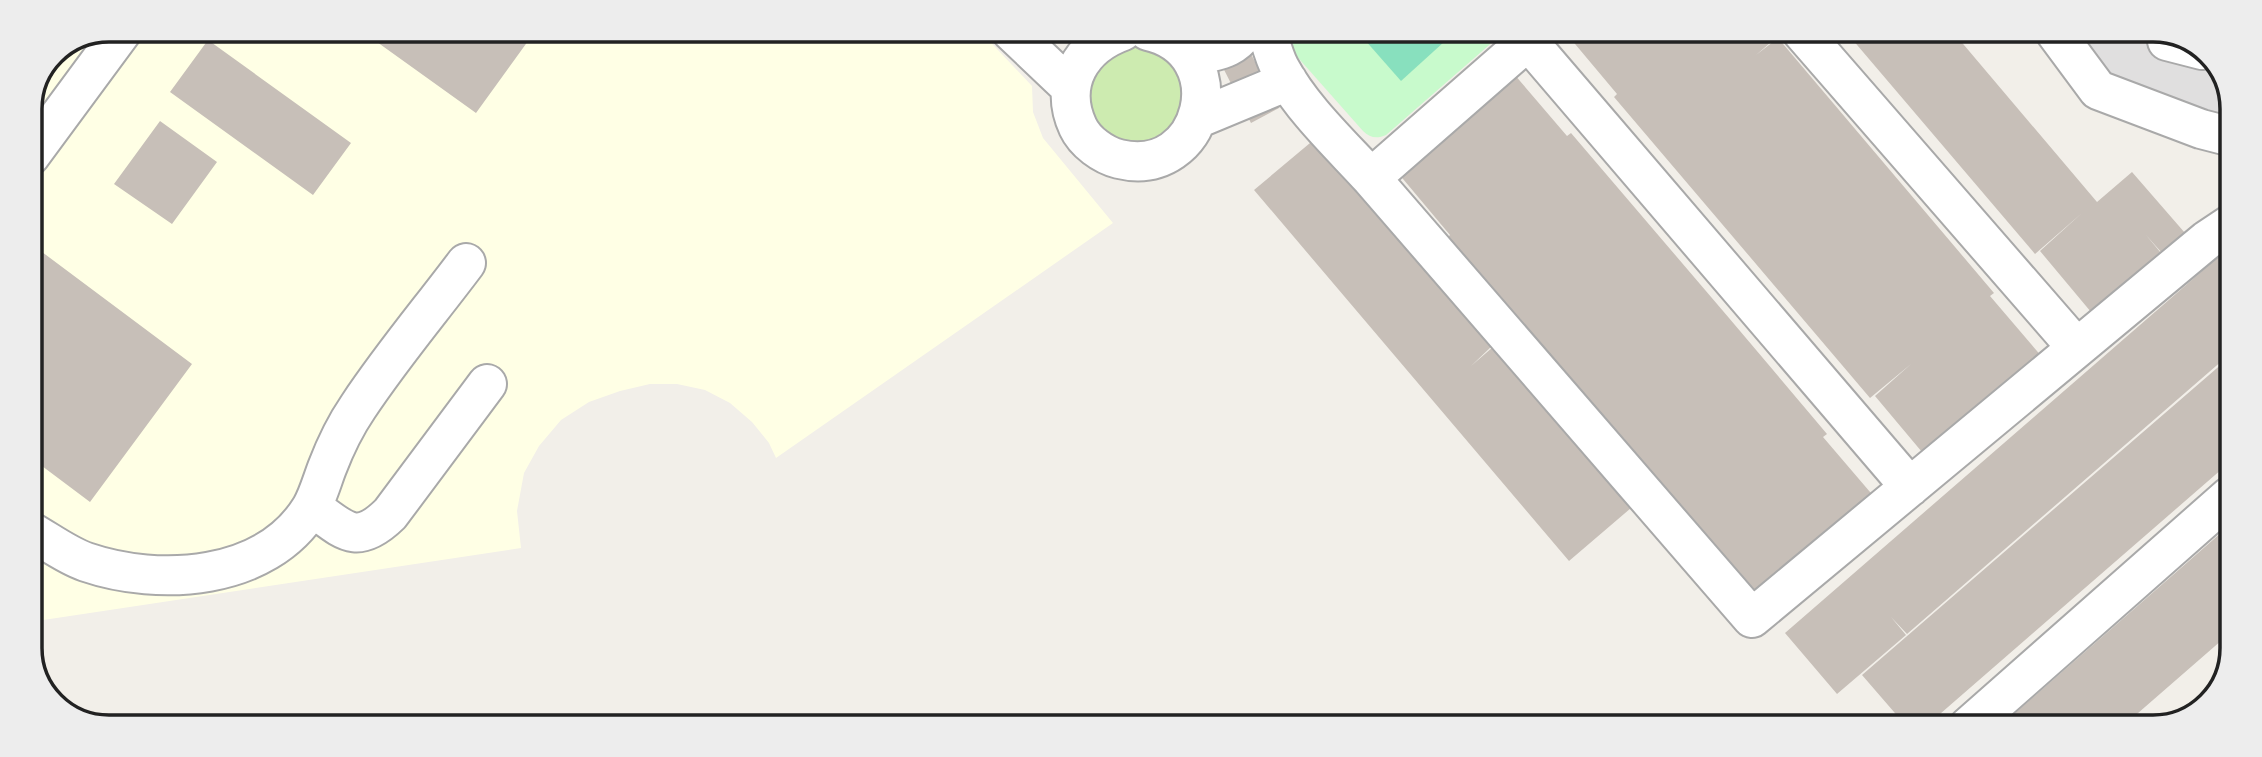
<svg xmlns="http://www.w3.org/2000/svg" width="2262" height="757" viewBox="0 0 2262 757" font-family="Commissioner,sans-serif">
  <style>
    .residential { fill: #e0dfdf }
    .education { fill: #ffffe5 }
    .grass { fill: #cdebb0 }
    .park { fill: #c8facc }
    .pitch { fill: #88e0be }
    .building { fill: #c7bfb8 }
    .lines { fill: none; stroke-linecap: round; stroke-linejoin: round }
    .minor-casing { stroke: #a9a9a9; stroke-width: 42 }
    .minor { stroke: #fff; stroke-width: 38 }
    .rim { fill: none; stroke: #222; stroke-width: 3.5 }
  </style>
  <rect width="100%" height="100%" fill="#f2efe9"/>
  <path class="residential" d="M2055,32l119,1 39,24 19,47v30l-134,-44z"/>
  <path class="education" d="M109,30l871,1 52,55 1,26 10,26 70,85 -337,235 -7,-15 -17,-21 -22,-19 -25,-13 -28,-6h-27l-30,7 -31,11 -28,18 -22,26 -15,27 -7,38 4,37 -491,74v-513l23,-56z"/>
  <path class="grass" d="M1141,47l30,14 10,15 4,15 -7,30 -23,21 -45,-3 -20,-24 -2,-33 8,-15 28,-18z"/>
  <path class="park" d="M1290,31l214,1 -118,103c-9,4 -16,3 -23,-4l-70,-79 -4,-12z"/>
  <path class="pitch" d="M1357,31l98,1 -54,49z"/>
  <path class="building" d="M375,30h161l-60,83 -106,-76z
    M1239,31l40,77 -28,15 -40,-79z
    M1565,32h119l3,3 -1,-3h86l5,5 -21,18 22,-17 216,255 -4,3 53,62 -116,100 -52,-62 36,-32 -41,34 -256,-301 3,-3z
    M1846,32h107l144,170 35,-30 53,61 -23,20 -16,-18 15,18 -70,59 -51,-61 42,-38 -47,41z
    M208,40l143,103 -38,52 -143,-103z
    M1514,74l53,62 4,-3 158,185 98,116 -4,3 53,62 -116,99 -53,-62 -4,4 -256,-302 3,-3 -52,-62z
    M160,121l57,41 -45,62 -58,-40z
    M1316,138l176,208 -21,20 22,-19 138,161 -62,53 -315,-371z
    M30,243l162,121 -102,138 -60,-45z
    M2231,246v107l-324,281 -16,-17 15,18 -69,59 -52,-61z
    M2231,356l-1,106 -305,265h-18l-45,-52z
    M2230,525v108l-108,94h-123z"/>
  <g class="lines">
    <g class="minor-casing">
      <path id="minor" d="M1011,31l60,57
        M1123,31c-42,15 -65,53 -45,96 7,15 25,28 41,32 86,21 118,-108 29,-128
        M1267,31c4,13 7,26 13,37 22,41 60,76 91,110l381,440 455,-378 24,-16
        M1802,32l275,316
        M2055,32l43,58 103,39 31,8
        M1528,41l382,446
        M2167,41l35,9
        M1191,58c23,-9 37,-4 55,-27
        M1199,118l89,-37
        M30,156l93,-126
        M1371,178l167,-146
        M312,507c32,23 44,40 78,7l97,-130
        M30,531c18,10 36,24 56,31 73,25 180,19 225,-54 7,-12 11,-27 16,-40 8,-21 18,-42 31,-61 33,-50 72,-96 108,-144
        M1968,727l262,-231"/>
    </g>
    <use href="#minor" class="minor"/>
  </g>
  <path d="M0 0H2262V757H0ZM109 42H2153A67 67 0 0 1 2220 109V648A67 67 0 0 1 2153 715H109A67 67 0 0 1 42 648V109A67 67 0 0 1 109 42Z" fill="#ededed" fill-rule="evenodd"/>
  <path class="rim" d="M109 42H2153A67 67 0 0 1 2220 109V648A67 67 0 0 1 2153 715H109A67 67 0 0 1 42 648V109A67 67 0 0 1 109 42Z"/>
</svg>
